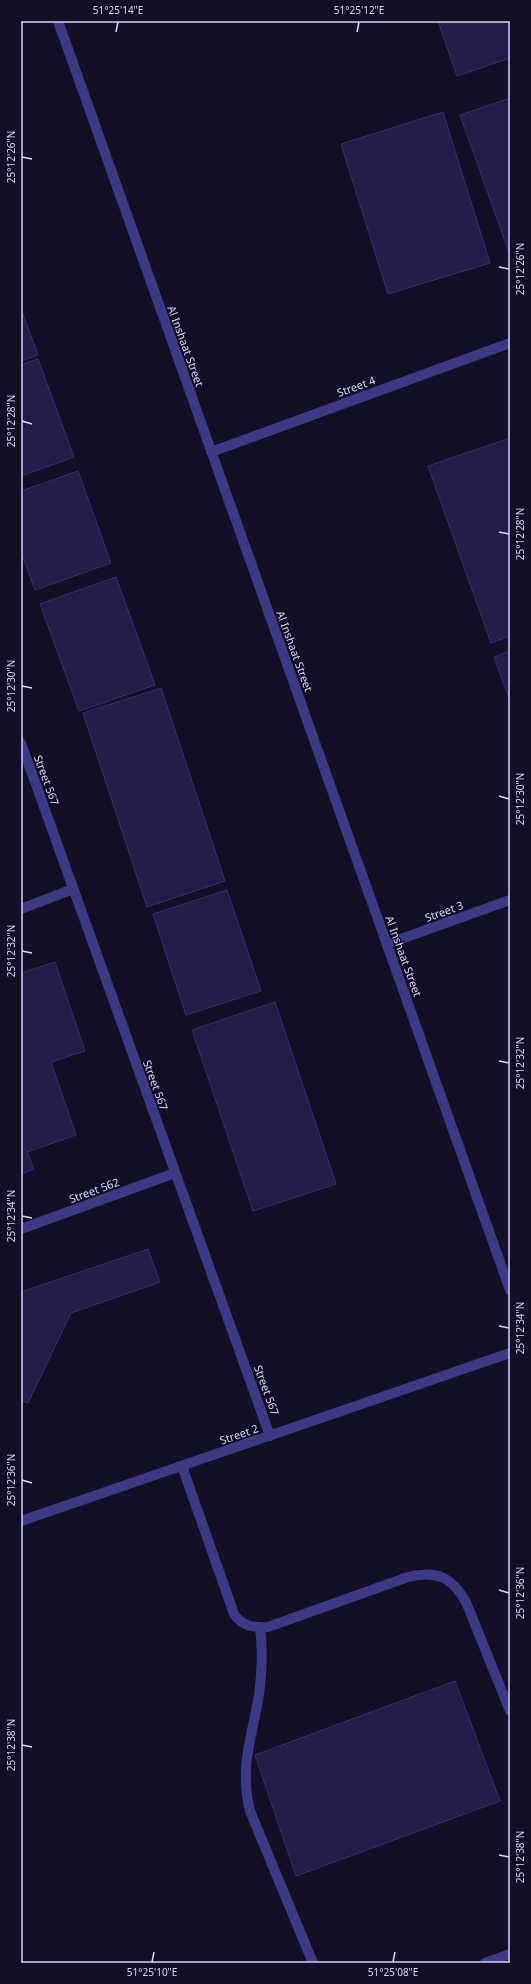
<svg xmlns="http://www.w3.org/2000/svg" width="531" height="1984" viewBox="0 0 531 1984" font-family="'Noto Sans',sans-serif">
  <style>
    .building { fill: #241b47; stroke: #3b2d73 }
    .lines { fill: none; stroke-linecap: round; stroke-linejoin: round }
    .service { stroke: #3d3a85; stroke-width: 10 }
    .minor { stroke: #3d3a85; stroke-width: 10 }
    .ticks { fill: none; stroke: #d9d4ff; stroke-width: 1.5 }
    .labels { text-anchor: middle; dominant-baseline: central; stroke-width: 3; stroke-linejoin: round; paint-order: stroke }
    .street-label { font-size: 11px; fill: #d9d4ff; stroke: #130f26 }
    .neatline { fill: none; stroke: #d9d4ff; stroke-width: 1.5 }
    .ticks-label { font-size: 10px; text-anchor: middle; fill: #d9d4ff }
  </style>
  <rect width="100%" height="100%" fill="#130f26"/>
  <path class="building" d="M438,21h72v37l-53,18z
    M510,98v157l-50,-140z
    M443,112l47,151 -102,31 -47,-150z
    M21,309l17,46 -17,6z
    M38,359l36,98 -53,19v-111z
    M510,438v198l-19,7 -63,-177z
    M78,471l33,92 -76,27 -14,-38v-61z
    M116,577l39,108 -76,26 -39,-107z
    M510,651v50l-16,-44z
    M161,688l64,193 -78,26 -64,-194z
    M227,890l34,101 -75,24 -33,-101z
    M55,962l30,89 -34,11 25,73 -49,17 7,17 -13,5v-201z
    M275,1002l61,182 -83,27 -61,-181z
    M148,1249l12,33 -89,31 -43,90 -7,-3v-108z
    M455,1681l45,120 -204,75 -41,-121z"/>
  <g class="lines">
    <path class="service" d="M182,1466l52,148c8,12 19,14 34,13l140,-50c29,-7 44,0 58,25l44,109
      M260,1627c3,23 2,45 -1,68 -7,43 -20,71 -9,116l63,152
      M485,1963l25,-9"/>
    <path class="minor" d="M58,21l452,1269
      M211,452l299,-109
      M21,743l249,693
      M21,909l52,-20
      M387,944l123,-44
      M21,1229l154,-56
      M21,1521l489,-168"/>
  </g>
  <path class="ticks" d="M116,32l2,-10M357,32l2,-10M22,157l10,2M499,267l10,2M22,421l10,3M499,532l10,2M22,686l10,2M499,796l10,3M22,951l10,2M499,1061l10,2M22,1216l10,2M499,1326l10,2M22,1480l10,3M499,1590l10,3M22,1745l10,2M499,1855l10,2M152,1962l2,-10M393,1962l2,-10"/>
  <g class="labels">
    <g class="street-label">
      <text transform="translate(186 346) rotate(70)">Al Inshaat Street</text>
      <text transform="translate(356 386) rotate(-20)">Street 4</text>
      <text transform="translate(295 651) rotate(70)">Al Inshaat Street</text>
      <text transform="translate(47 780) rotate(70)">Street 567</text>
      <text transform="translate(444 911) rotate(-20)">Street 3</text>
      <text transform="translate(404 956) rotate(70)">Al Inshaat Street</text>
      <text transform="translate(156 1085) rotate(70)">Street 567</text>
      <text transform="translate(94 1190) rotate(-20)">Street 562</text>
      <text transform="translate(267 1390) rotate(70)">Street 567</text>
      <text transform="translate(239 1434) rotate(-19)">Street 2</text>
    </g>
  </g>
  <rect width="531" height="1984" fill="none" stroke="#130f26" stroke-width="44"/>
  <rect x="22" y="22" width="487" height="1940" class="neatline"/>
  <g class="ticks-label">
    <text x="118" y="14">51°25'14"E</text>
    <text x="359" y="14">51°25'12"E</text>
    <text transform="translate(11 157) rotate(-90)" y="4">25°12'26"N</text>
    <text transform="translate(520 269) rotate(-90)" y="4">25°12'26"N</text>
    <text transform="translate(11 421) rotate(-90)" y="4">25°12'28"N</text>
    <text transform="translate(520 534) rotate(-90)" y="4">25°12'28"N</text>
    <text transform="translate(11 686) rotate(-90)" y="4">25°12'30"N</text>
    <text transform="translate(520 799) rotate(-90)" y="4">25°12'30"N</text>
    <text transform="translate(11 951) rotate(-90)" y="4">25°12'32"N</text>
    <text transform="translate(520 1063) rotate(-90)" y="4">25°12'32"N</text>
    <text transform="translate(11 1216) rotate(-90)" y="4">25°12'34"N</text>
    <text transform="translate(520 1328) rotate(-90)" y="4">25°12'34"N</text>
    <text transform="translate(11 1480) rotate(-90)" y="4">25°12'36"N</text>
    <text transform="translate(520 1593) rotate(-90)" y="4">25°12'36"N</text>
    <text transform="translate(11 1745) rotate(-90)" y="4">25°12'38"N</text>
    <text transform="translate(520 1857) rotate(-90)" y="4">25°12'38"N</text>
    <text x="152" y="1976">51°25'10"E</text>
    <text x="393" y="1976">51°25'08"E</text>
  </g>
</svg>
